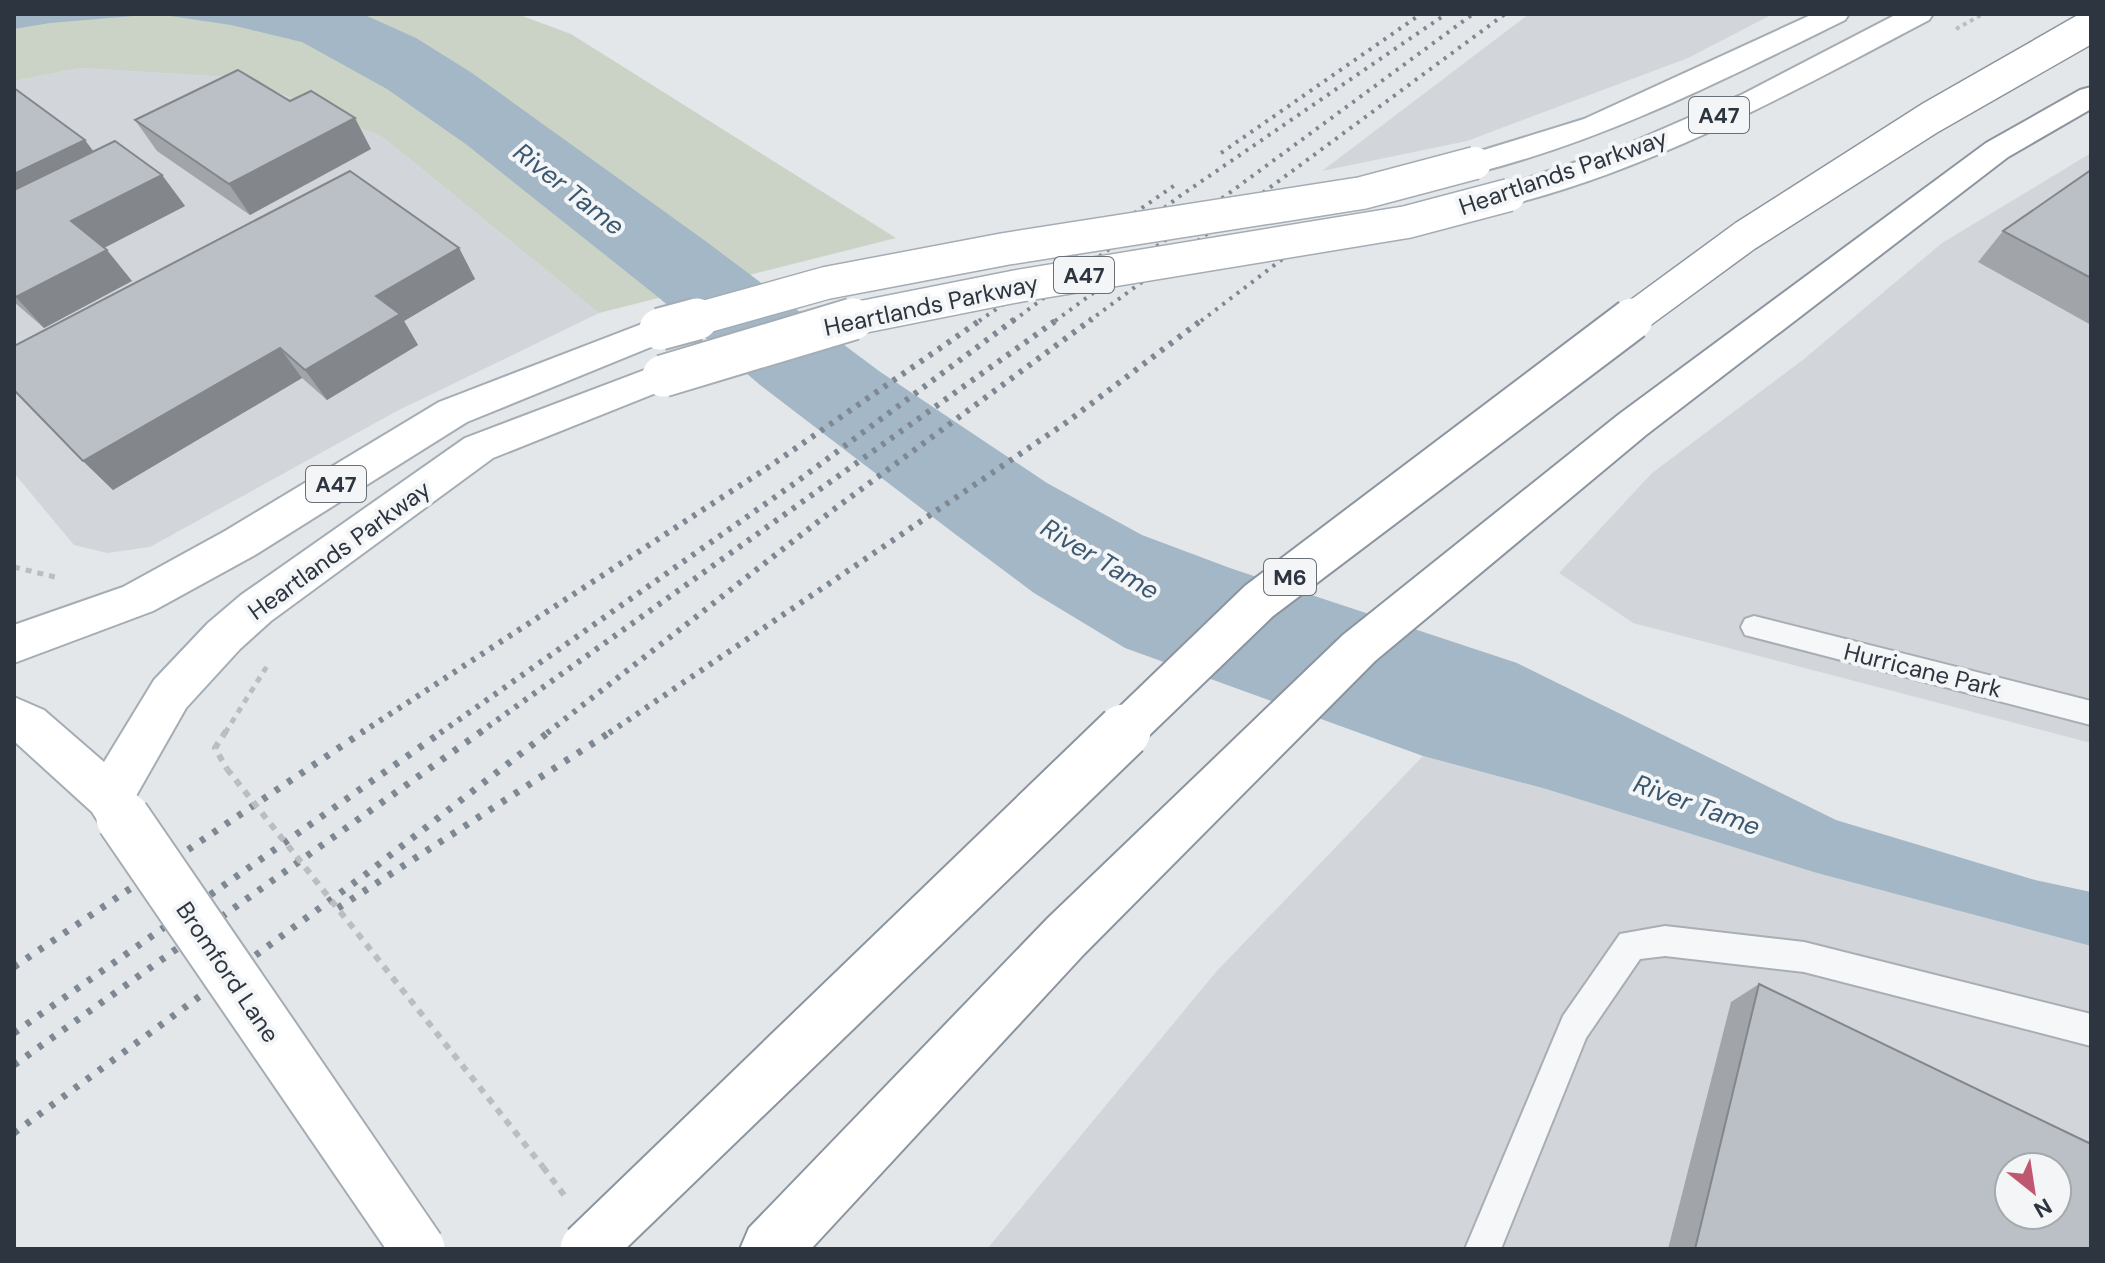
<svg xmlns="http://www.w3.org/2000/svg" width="2105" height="1263" viewBox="0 0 2105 1263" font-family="'DM Sans',sans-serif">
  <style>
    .built { fill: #d2d6db; fill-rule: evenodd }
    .green { fill: #cad3c5 }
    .water { fill: #a3b7c6 }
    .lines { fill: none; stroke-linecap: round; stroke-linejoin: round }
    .lane-casing { stroke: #a9aeb4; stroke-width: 4 }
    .primary-casing { stroke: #a4acb4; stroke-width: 4 }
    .highway-casing { stroke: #8c959f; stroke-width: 4 }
    .path-far2 { stroke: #babdc1; stroke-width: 4; stroke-dasharray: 4 4; stroke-linecap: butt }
    .path-far1 { stroke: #babdc1; stroke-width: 5; stroke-dasharray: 6 6; stroke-linecap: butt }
    .path { stroke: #babdc1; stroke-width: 6; stroke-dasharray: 7 7; stroke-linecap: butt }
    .lane { fill: #f6f7f8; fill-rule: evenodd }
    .primary { fill: #fff; fill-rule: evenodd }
    .highway { fill: #fff; fill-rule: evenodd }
    .rail-far2 { stroke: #7e8892; stroke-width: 4; stroke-dasharray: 3 6; stroke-linecap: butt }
    .rail-far1 { stroke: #7e8892; stroke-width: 6; stroke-dasharray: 4 7; stroke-linecap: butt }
    .rail { stroke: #7e8892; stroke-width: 7; stroke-dasharray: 5 10; stroke-linecap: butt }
    .primary-bridge-far2-casing { stroke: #a4acb4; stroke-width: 35; stroke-linecap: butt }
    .primary-bridge-far1-casing { stroke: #a4acb4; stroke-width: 45; stroke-linecap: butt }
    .primary-bridge-casing { stroke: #a4acb4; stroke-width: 57; stroke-linecap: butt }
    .highway-bridge-far2-casing { stroke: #8c959f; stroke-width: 35; stroke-linecap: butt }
    .highway-bridge-far1-casing { stroke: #8c959f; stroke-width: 45; stroke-linecap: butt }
    .highway-bridge-casing { stroke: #8c959f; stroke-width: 57; stroke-linecap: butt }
    .path-bridge { stroke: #babdc1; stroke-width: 6; stroke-dasharray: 7 7; stroke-linecap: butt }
    .primary-bridge-far2 { stroke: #fff; stroke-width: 32 }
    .primary-bridge-far1 { stroke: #fff; stroke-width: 41 }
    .primary-bridge { stroke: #fff; stroke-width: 53 }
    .highway-bridge-far2 { stroke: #fff; stroke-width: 32 }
    .highway-bridge-far1 { stroke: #fff; stroke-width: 41 }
    .highway-bridge { stroke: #fff; stroke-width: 53 }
    .wall { fill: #a1a5aa }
    .shaded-wall { fill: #83868b }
    .building { fill: #bbc0c6; stroke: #83868b; stroke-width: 2; fill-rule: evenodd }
    .labels { text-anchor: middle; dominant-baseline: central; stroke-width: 8; stroke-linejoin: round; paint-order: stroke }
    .shield { fill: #f3f5f7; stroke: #686f77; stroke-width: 2 }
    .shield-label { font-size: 22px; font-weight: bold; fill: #2d3640 }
    .street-label { font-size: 24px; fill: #2d3640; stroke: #f3f5f7 }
    .water-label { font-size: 26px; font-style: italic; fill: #3b5870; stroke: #f3f5f7 }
  </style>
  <rect width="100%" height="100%" fill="#e3e7ea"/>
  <path class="built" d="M1529,14h244l-85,44 -221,83 -145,30z
    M80,68l163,10 141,60 215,175 -202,98 -247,136 -43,6 -33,-8 -60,-72v-392z
    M2091,153v590l-458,-120 -74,-50 93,-100 152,-114 138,-116z
    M1423,756l123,33 271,84 274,73v303h-1104l229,-277zM2009,1167h48v48h-48z"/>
  <path class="green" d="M14,14h503l54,20 325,204 -297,75 -215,-175 -140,-60 -164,-10 -66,13z"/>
  <path class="water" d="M14,14h348l5,2 49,22 56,35 232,167 175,131 168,112 95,52 88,33 287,95 319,157 199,60 56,12v54l-274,-73 -271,-84 -123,-33 -298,-108 -91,-55 -79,-59 -195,-149 -102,-88 -191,-152 -80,-56 -85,-47 -71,-17 -74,-11 -107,9 -36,6z"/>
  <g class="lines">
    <g class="lane-casing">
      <path id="lane" d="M1754,616l337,85v24l-346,-90 -4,-8 4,-8z
        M1665,926l139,16 287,72v32l-287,-74 -139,-16 -25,3 -54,79 -85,211h-36l98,-233 57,-82z"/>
    </g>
    <g class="primary-casing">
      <path id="primary" d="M1813,14h36l-4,6c-120,59 -239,120 -370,153l-11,-3 -5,-7 5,-7 120,-37z
        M1897,14h36l-4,6c-135,71 -271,147 -420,185l-12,-3 -4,-7 4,-7 122,-40 124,-54z
        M660,317l13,3 5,9 -5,9 -206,84 -212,133 -102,56 -139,52v-38l109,-38 102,-56 214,-129z
        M663,363l13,4 6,9 -6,9 -183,73 -222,163 -31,28 -54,59 -50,88 11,22 -7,16 -17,6 -17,-6 -14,-22 -78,-71v-44l30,13 60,52 50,-82 54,-57 33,-28 224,-157z"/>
    </g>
    <g class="highway-casing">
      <path id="highway" d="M2091,87v22l-83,48 -362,278 -271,226 -291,293 -273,295h-71l9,-21 299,-310 295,-283 275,-220 368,-272 94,-53z"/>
    </g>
    <path class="path-far2" d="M1956,29l27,-15"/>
    <path class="path-far1" d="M14,567l45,11
      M225,733l44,-70"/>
    <path class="path" d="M226,731l-11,17 12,21
      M543,1167l21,28"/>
    <use href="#lane" class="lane"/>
    <use href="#primary" class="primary"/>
    <use href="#highway" class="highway"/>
    <path class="rail-far2" d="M1221,153l200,-139
      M979,321l196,-136
      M1013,321l167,-125 266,-182
      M1055,321l418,-307
      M1089,321l416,-307
      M1201,321l117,-89"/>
    <path class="rail-far1" d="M361,733l409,-267 212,-147
      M440,733l355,-250 220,-164
      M479,733l579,-414
      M547,733l286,-223 259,-191
      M609,733l458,-311 136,-103"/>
    <path class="rail" d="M338,908l274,-177
      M14,967l350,-236
      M14,1033l429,-302
      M14,1065l468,-334
      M14,1133l352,-259 184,-143"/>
    <g class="primary-bridge-far2-casing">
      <path id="primary-bridge-far2" d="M690,321l136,-38 179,-34 357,-56 113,-30
        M842,321l176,-35 389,-64 102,-27"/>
    </g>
    <g class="primary-bridge-far1-casing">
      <path id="primary-bridge-far1" d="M660,329l37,-10
        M663,376l190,-57"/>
    </g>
    <g class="primary-bridge-casing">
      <path id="primary-bridge" d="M123,818l295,431"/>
    </g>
    <g class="highway-bridge-far2-casing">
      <path id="highway-bridge-far2" d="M1629,321l116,-85 185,-118 161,-92"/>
    </g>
    <g class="highway-bridge-far1-casing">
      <path id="highway-bridge-far1" d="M1122,733l137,-132 373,-282"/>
    </g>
    <g class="highway-bridge-casing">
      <path id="highway-bridge" d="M587,1249l537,-518"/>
    </g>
    <path class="path-bridge" d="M227,769l316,398"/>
    <use href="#primary-bridge-far2" class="primary-bridge-far2"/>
    <use href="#primary-bridge-far1" class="primary-bridge-far1"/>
    <use href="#primary-bridge" class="primary-bridge"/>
    <use href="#highway-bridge-far2" class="highway-bridge-far2"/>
    <use href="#highway-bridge-far1" class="highway-bridge-far1"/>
    <use href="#highway-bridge" class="highway-bridge"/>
  </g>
  <path class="wall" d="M14,88l79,63 69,24 23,31 -81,42 28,33 -88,47 -30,-26z
    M290,101l81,48 -121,66 -93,-64 -22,-31z
    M2091,170v155l-113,-63 25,-31z
    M459,248l16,31 -71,42 14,24 -91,55 -25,-22 -189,112 -30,-29z
    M1759,984l332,265h-423l63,-247z"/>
  <path class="shaded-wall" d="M355,118l16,31 -121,66 -21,-31z
    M85,140l23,31 -94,47v-44z
    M162,175l23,31 -89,46 -25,-31z
    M459,248l16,31 -71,42 14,24 -91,55 -22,-30 71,-74z
    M107,250l25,31 -88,47 -28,-31z
    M280,348l22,30 -189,112 -30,-29z"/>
  <path class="building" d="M238,70l52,31 21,-10 44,27 -126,66 -94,-64z
    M14,88l71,52 -71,34z
    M115,141l47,34 -91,46 36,29 -91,47 -2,-1v-106z
    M2091,170v108l-88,-47z
    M350,171l109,77 -83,48 24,18 -95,56 -25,-22 -197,113 -69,-71v-44z
    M1759,984l332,160v105h-396zM2009,1167h48v48h-48z"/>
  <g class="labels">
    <g class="shield">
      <rect x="1689" y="97" width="60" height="36" rx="6"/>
      <rect x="1054" y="257" width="60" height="36" rx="6"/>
      <rect x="306" y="466" width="60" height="36" rx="6"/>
      <rect x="1264" y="559" width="52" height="36" rx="6"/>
    </g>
    <g class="shield-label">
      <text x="1719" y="115">A47</text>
      <text x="1084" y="275">A47</text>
      <text x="336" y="484">A47</text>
      <text x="1290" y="577">M6</text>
    </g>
    <g class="street-label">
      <text transform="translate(1563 172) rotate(-19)">Heartlands Parkway</text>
      <text transform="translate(931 305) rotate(-12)">Heartlands Parkway</text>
      <text transform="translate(339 550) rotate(-36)">Heartlands Parkway</text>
      <text transform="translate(1923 670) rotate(14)">Hurricane Park</text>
      <text transform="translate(228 972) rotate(56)">Bromford Lane</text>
    </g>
    <g class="water-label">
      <text transform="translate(569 189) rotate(38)">River Tame</text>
      <text transform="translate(1100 559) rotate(31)">River Tame</text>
      <text transform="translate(1697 805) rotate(20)">River Tame</text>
    </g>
  </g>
  <rect width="2105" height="1263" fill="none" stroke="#2d3640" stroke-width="32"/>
  <g transform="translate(2033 1191) rotate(150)"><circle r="38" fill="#f3f5f7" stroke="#a4a9ae" stroke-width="2"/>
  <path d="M0-6L14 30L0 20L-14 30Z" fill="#c05771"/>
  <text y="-12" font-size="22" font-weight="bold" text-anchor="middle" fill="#2d3640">N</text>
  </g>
</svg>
